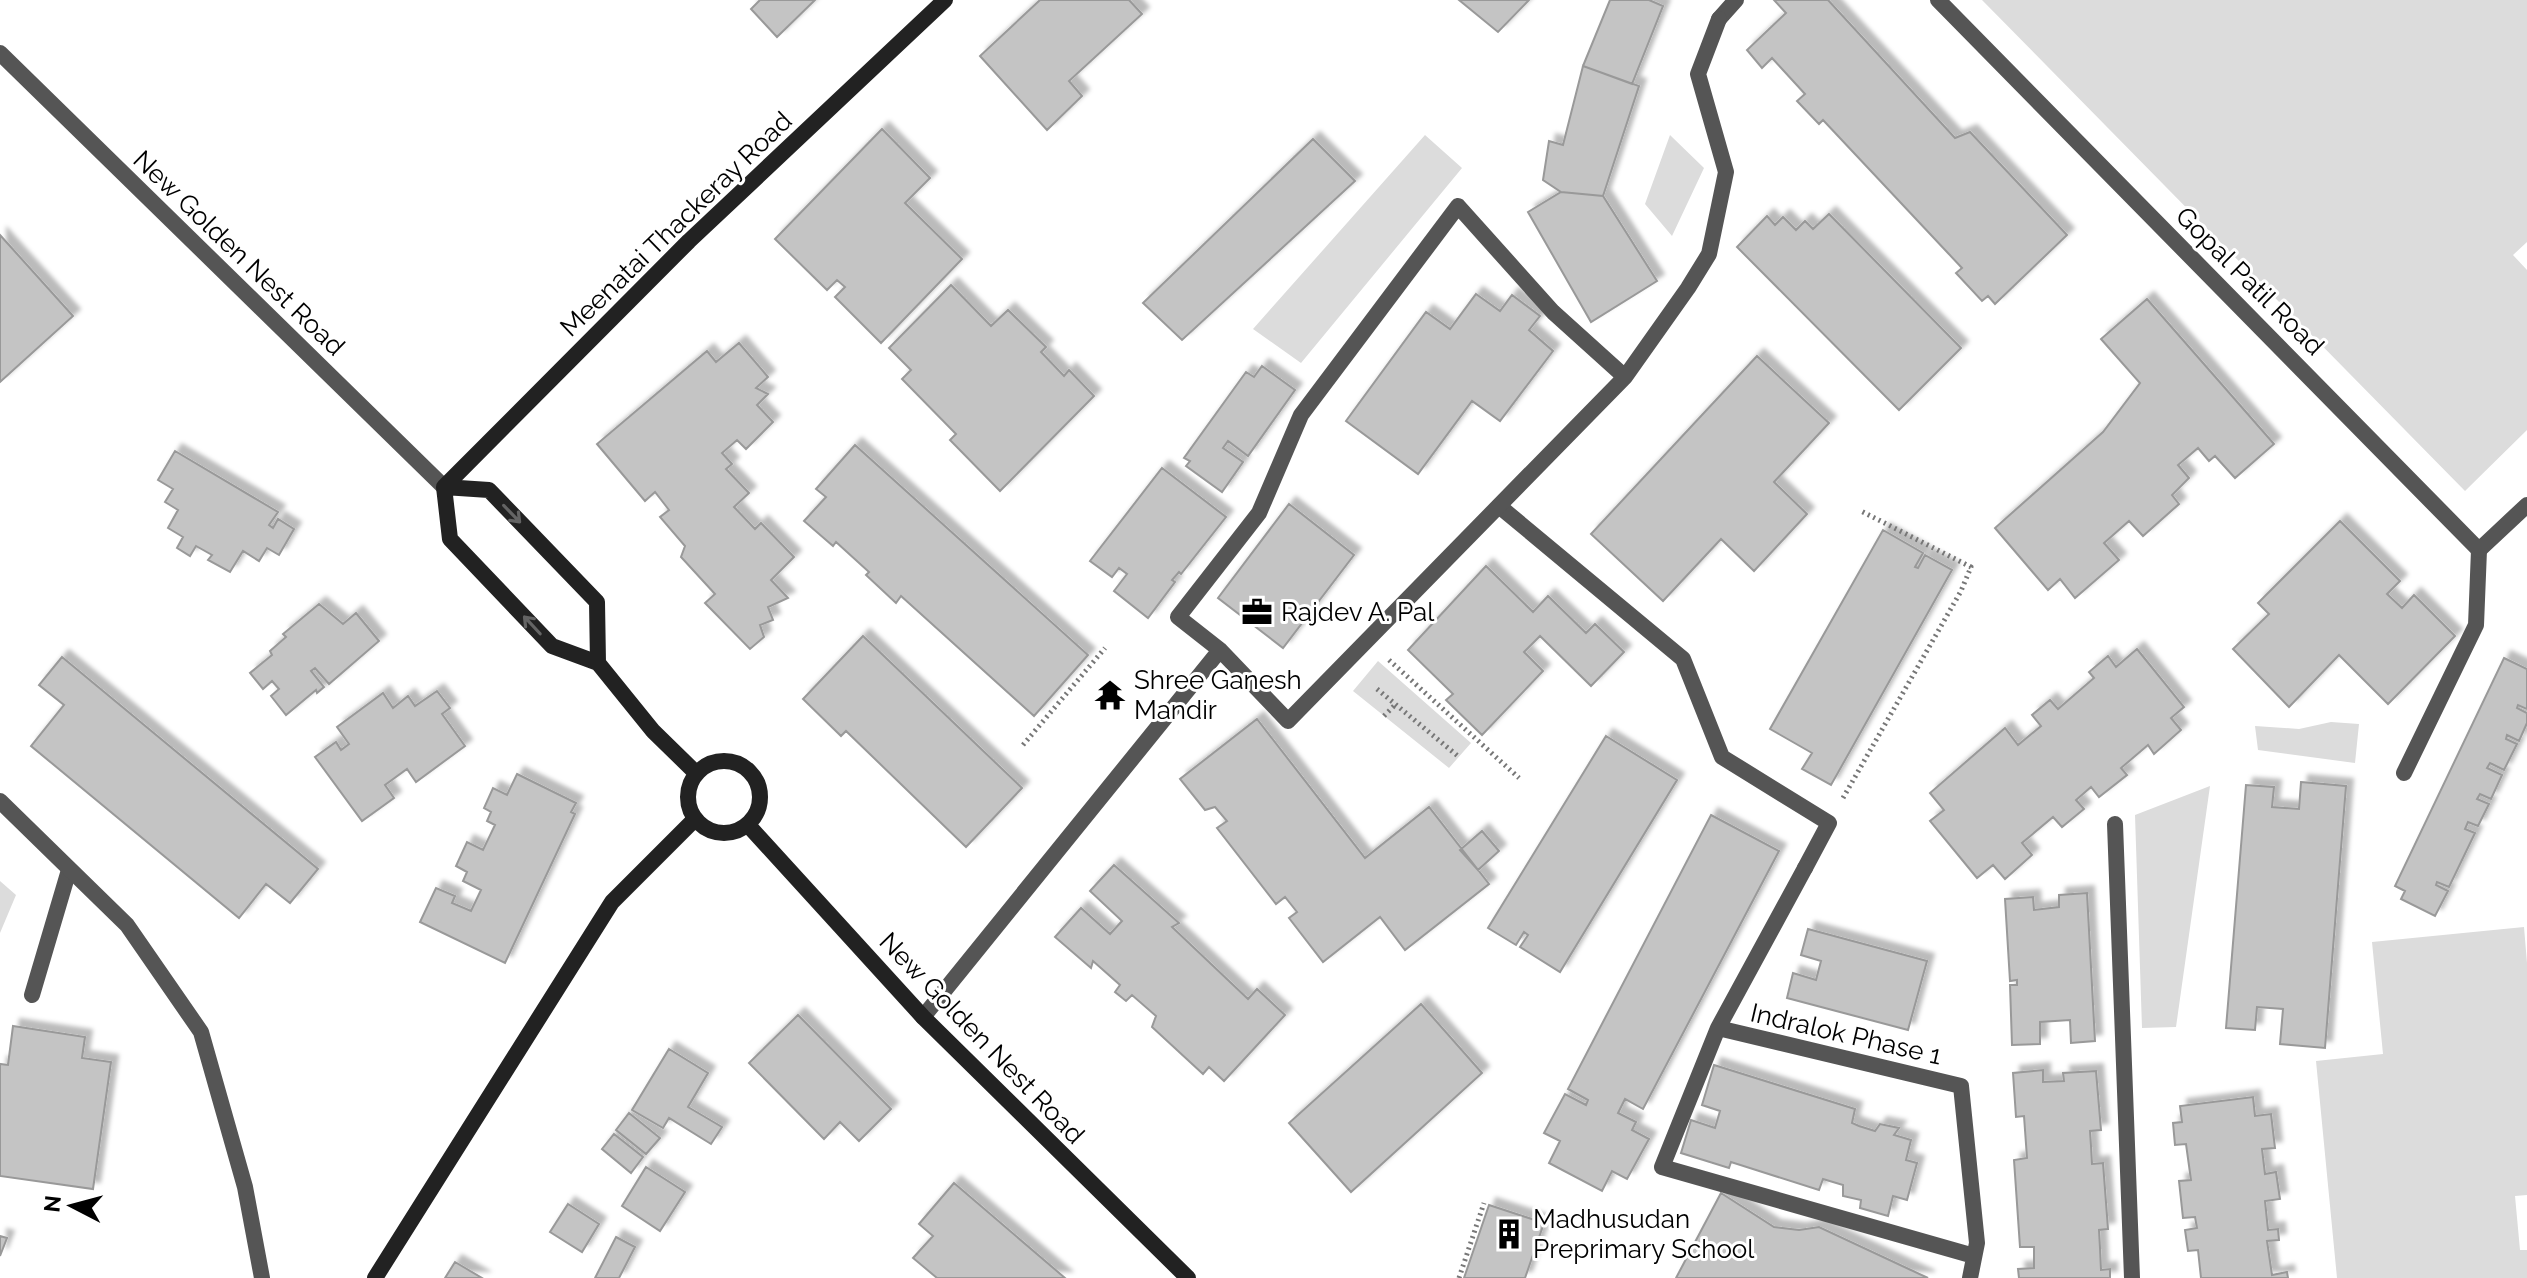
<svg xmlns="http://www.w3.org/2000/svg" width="2527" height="1278" viewBox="0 0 2527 1278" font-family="Raleway,sans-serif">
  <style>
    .green { fill: #dcdcdc }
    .building { fill: #c4c4c4; stroke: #999; stroke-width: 2; filter: url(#shadow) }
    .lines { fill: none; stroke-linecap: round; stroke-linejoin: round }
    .path { stroke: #777; stroke-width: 5; stroke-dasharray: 2 4; stroke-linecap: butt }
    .lane { stroke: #555; stroke-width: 16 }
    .street { stroke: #555; stroke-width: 16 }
    .secondary { stroke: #222; stroke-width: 16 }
    .oneway { stroke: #646464 }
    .labels { text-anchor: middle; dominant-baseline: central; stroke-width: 6; stroke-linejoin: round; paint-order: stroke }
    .street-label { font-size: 26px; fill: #000; stroke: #fff }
    .poi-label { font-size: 26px; fill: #000; stroke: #fff; text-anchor: start }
  </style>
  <defs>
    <filter id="shadow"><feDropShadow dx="7" dy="-7" stdDeviation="2" flood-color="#0004"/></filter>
  </defs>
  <rect width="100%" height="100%" fill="#fff"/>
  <path class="green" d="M1982,0h545v242l-14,13 14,15v160l-62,61z
    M1425,135l37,33 -161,195 -48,-34z
    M1670,135l34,33 -32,68 -27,-32z
    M1378,661l93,82 -22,25 -96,-77z
    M2331,722l28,2 -4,39 -97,-13 -3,-24 44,3z
    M2210,786l-34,241 -34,1 -7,-213z
    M0,881l16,14 -16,38z
    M2524,927l3,36v232l-12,1 5,54h7v28h-190l-21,-217 67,-7 -11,-112z"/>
  <path class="building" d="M760,0h55l-38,37 -26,-28z
    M1040,0h89l13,14 -73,67 13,15 -35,34 -67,-74z
    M1459,0h70l-31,32z
    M1610,0h39l14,6 -31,78 -49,-18z
    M1774,0h54l127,138 15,-6 97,103 -72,69 -7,-8 -6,5 -26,-28 6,-5 -139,-148 -4,4 -22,-23 8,-7 -33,-36 -10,10 -15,-18 39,-37z
    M1583,66l56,20 -36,110 -42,-4 -18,-12 6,-39 14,4z
    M882,129l48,49 -25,25 57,56 -81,84 -46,-46 10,-10 -8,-7 -10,10 -52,-51z
    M1313,139l42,42 -173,159 -39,-37z
    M1561,192l42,4 54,85 -66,41 -63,-110z
    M1829,214l132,134 -62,62 -162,-163 30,-31 8,9 8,-8 13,13 9,-9 8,8z
    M0,235l73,81 -73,66z
    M951,285l40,41 17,-16 38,37 -5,5 23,24 5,-6 25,26 -94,95 -50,-51 6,-6 -54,-55 9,-9 -22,-22z
    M1476,294l24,17 12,-16 28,21 -11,14 24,21 -53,70 -28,-20 -54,73 -72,-53 80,-109 24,17z
    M2147,299l127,145 -39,34 -20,-22 -6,5 -11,-13 -20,17 11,13 -17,17 7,9 -36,32 -14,-15 -25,22 15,17 -44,38 -15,-19 -12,11 -53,-62 108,-96 37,-49 -39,-44z
    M739,343l29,34 -12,11 12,6 -11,11 16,17 -27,27 -9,-9 -15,13 10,11 -6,5 23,24 -15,14 21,22 6,-6 33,34 -23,23 17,18 -20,9 5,13 -13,5 4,12 -14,12 -45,-46 10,-9 -34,-37 4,-11 -25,-29 9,-7 -14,-18 -10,9 -48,-57 110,-93 9,11z
    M1757,356l72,67 -55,59 33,32 -53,57 -33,-32 -58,62 -72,-67z
    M1262,366l33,24 -47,66 -20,-15 -5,7 20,14 -21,30 -36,-26 4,-5 -6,-3 62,-86 8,5z
    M855,445l233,210 -54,61 -133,-120 -5,7 -30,-28 3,-3 -33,-30 -3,4 -29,-25 22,-24 -10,-8z
    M175,451l103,61 -9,13 4,3 5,-9 16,10 -15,26 -12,-7 -8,13 -16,-10 -13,21 -22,-12 4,-5 -16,-9 -6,10 -13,-8 6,-11 -15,-9 10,-18 -13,-8 8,-13 -15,-9z
    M1162,468l64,49 -45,57 -2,-2 -7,8 3,2 -27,36 -34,-27 13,-17 -8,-6 -7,9 -22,-16z
    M1289,504l65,51 -71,93 -65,-50z
    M2340,521l60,60 -13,13 15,14 12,-13 41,41 -67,68 -49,-49 -50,52 -56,-58 36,-35 -11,-11z
    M1883,530l40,23 -8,14 3,1 7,-13 27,15 -121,215 -29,-16 10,-16 -42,-24z
    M1486,566l47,46 15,-16 38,37 9,-9 29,28 -33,34 -51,-50 -16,16 19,19 -61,64 -36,-35 7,-6 -45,-44z
    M319,604l24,20 13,-11 23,28 -50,43 -14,-16 -4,3 13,16 -7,6 -1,-3 -30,25 -15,-19 8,-7 -7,-8 -9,8 -13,-16 22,-18 -2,-4 16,-14 -3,-3z
    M863,636l159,152 -56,59 -120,-116 -5,5 -38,-37z
    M2137,649l47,58 -13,11 10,12 -27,24 -6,-9 -27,23 6,7 -28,22 -8,-10 -15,13 8,9 -22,18 -9,-10 -31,26 10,12 -27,24 -12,-14 -16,13 -47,-57 14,-11 -14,-17 75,-65 13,17 23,-19 -9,-11 18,-15 8,9 36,-31 -5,-6 19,-16 8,11z
    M62,657l256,212 -28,34 -24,-19 -27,34 -208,-172 33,-41 -25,-20z
    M2504,658l23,11v40l-9,-4 -1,3 10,5v10l-8,18 -12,-6 -1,4 11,5 -13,26 -14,-7 -3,5 15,7 -11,24 -11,-5 -3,5 12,5 -11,22 -10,-4 -3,7 10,4 -26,54 -12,-5 -1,3 12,6 -13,25 -34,-17 4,-8 -10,-5z
    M437,691l13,17 -8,6 23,32 -49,36 -9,-13 -22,16 9,13 -32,23 -47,-64 21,-15 5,8 8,-6 -12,-17 46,-34 10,15 15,-12 7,10z
    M1257,719l108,139 64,-51 60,77 -84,66 -25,-33 -57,45 -34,-44 8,-6 -12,-15 -9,7 -59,-76 10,-7 -12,-14 -10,3 -25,-31z
    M1606,736l71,44 -117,192 -40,-25 8,-12 -4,-3 -8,13 -28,-17z
    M517,774l59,29 -5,9 4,2 -70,149 -85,-41 16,-34 19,8 -3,7 19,8 10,-21 -18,-9 4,-9 -11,-6 11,-24 16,8 12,-25 -8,-4 4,-9 -7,-4 9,-20 14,7z
    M2301,782l45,4 -21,262 -45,-4 3,-35 -26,-2 -2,23 -29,-2 20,-243 28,2 -2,20 27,2z
    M1711,815l68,36 -136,258 -18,-10 -7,14 18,9 -4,8 17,9 -22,40 -15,-8 -10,20 -53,-28 11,-22 -16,-8 21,-39 21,11 2,-5 -20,-11z
    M1482,831l17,20 -21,19 -18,-20z
    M1114,865l65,58 -7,4 76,72 9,-10 28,26 -61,66 -15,-14 -6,7 -51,-47 4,-11 -24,-21 -6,6 -11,-9 5,-7 -27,-24 -2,7 -36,-31 26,-29 29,26 12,-13 -32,-30z
    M2087,893l8,148 -24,2 -1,-23 -30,2v22l-28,1 -2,-60h7v-5l-7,1 -5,-82 28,-2 1,13 25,-3v-12z
    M1808,929l119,32 -19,69 -121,-32 6,-25 23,7 5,-19 -20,-6z
    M1421,1004l61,69 -131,119 -62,-69z
    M798,1015l93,94 -32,32 -19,-19 -16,17 -75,-76z
    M13,1026l72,11 -3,21 29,4 -18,127 -93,-13v-112l8,1z
    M669,1049l39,24 -20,34 34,20 -11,17 -42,-26 -6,10 -31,-18z
    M1714,1065l141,44 -3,14 7,3 16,5 5,-7 19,4 -5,7 17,5 -5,20 11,3 -10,37 -14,-4 -5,20 -28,-8 1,-8 -18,-4v-11l-20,-6 -4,11 -88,-28 -2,6 -48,-15 10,-33 24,8 5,-17 -18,-6z
    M2043,1070v12l21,-1 -1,-8 33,-2 5,59 -11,1 1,15 1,18 11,-1 5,66 -9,1 1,18 1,22 9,-1v9h-91l-1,-9 16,-1v-21h-14l-6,-87 13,-2 -3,-42 -8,1 -3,-44z
    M2253,1097l2,19 16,-2 4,34 -13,1 3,25 11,-2 4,27 -15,2 3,29 10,-1 1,11 -12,1 5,34 15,-3 1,6h-87l-3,-28 -10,1 -3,-21 12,-2 -2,-11 -12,1 -4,-37 12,-1 -5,-36 -11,1 -2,-22 9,-1 -2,-16z
    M629,1113l31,25 -14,16 -30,-24z
    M614,1134l29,23 -12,16 -29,-24z
    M646,1167l39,25 -25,39 -38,-25z
    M954,1183l111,95h-128l-24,-20 20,-22 -14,-12z
    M1721,1193l53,34 25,3 20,-3 109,51h-252z
    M568,1204l31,20 -17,28 -32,-20z
    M1489,1205l55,18 -19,55h-61z
    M0,1236l7,2 -7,18z
    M616,1237l19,10 -16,31h-24z
    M455,1262l27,16h-37z"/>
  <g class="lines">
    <path class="path" d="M1389,660l130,118
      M1377,689l82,68
      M1384,716l12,-12
      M1023,745l82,-97
      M1843,798l118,-207 10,-24 -110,-56
      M1459,1278l25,-75"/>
    <path class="lane" d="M1719,19l17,-19
      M1499,506l184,153 39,98 107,66 -24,45
      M2404,773l72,-148 3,-75
      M32,995l37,-125"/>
    <path class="street" d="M1938,0l541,550 48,-45
      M0,53l444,434
      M1220,650l-42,-33 81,-104 42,-98 157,-209 95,106 72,65
      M0,801l127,124 74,107 44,155 17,91
      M2115,824l17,454
      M1805,868l-87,160 -56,139 312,89
      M923,1017l297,-367 68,71 337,-344 63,-89 21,-34 17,-82 -28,-98 21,-55
      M1718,1028l243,58 16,157 -7,35"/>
    <path class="secondary" d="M444,487l245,-246 256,-241
      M444,487l45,3 108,112 1,61
      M444,487l6,52 102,107 46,17
      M598,663l55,68 43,42
      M688 797a36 36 0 1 1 72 0a36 36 0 1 1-72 0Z
      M748,825l175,192 265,261
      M375,1278l237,-376 83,-83"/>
  </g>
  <defs><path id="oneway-shaft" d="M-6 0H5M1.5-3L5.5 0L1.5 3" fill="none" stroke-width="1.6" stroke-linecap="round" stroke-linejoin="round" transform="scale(2)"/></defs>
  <g class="oneway">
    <use href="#oneway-shaft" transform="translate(512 514) rotate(46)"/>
    <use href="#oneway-shaft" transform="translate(532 625) rotate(-133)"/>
  </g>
  <defs>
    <g id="office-bare" transform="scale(2.4)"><path d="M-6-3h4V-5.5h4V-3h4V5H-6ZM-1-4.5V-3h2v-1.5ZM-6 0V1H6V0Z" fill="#000" stroke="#fff" stroke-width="2.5" paint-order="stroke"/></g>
    <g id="temple-bare" transform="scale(2.4)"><path d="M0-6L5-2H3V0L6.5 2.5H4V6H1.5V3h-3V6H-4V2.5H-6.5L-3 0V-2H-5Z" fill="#000" stroke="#fff" stroke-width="2.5" paint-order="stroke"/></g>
    <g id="building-bare" transform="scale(2.4)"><path d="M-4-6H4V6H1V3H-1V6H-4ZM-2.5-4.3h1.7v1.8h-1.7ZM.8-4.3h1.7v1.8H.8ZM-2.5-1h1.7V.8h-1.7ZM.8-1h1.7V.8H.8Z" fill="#000" stroke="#fff" stroke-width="2.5" paint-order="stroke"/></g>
  </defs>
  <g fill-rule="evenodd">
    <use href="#office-bare" x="1257" y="612"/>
    <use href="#temple-bare" x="1110" y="695"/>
    <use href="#building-bare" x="1509" y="1234"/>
  </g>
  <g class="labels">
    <g class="street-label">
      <text transform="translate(676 224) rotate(-44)">Meenatai Thackeray Road</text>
      <text transform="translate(239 253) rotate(44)">New Golden Nest Road</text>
      <text transform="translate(2250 281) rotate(45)">Gopal Patil Road</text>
      <text transform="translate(1846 1034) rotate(13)">Indralok Phase 1</text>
      <text transform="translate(982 1038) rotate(46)">New Golden Nest Road</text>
    </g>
    <g class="poi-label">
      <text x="1281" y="612">Rajdev A. Pal</text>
      <text x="1134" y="680">Shree Ganesh<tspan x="1134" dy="30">Mandir</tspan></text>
      <text x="1533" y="1219">Madhusudan<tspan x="1533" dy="30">Preprimary School</tspan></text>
    </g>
  </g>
  <g transform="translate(72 1206) rotate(276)" stroke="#ffffff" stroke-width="6" paint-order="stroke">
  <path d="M0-6L14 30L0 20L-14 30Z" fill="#000000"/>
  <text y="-12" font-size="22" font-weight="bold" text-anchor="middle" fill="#000000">N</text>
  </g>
</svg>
